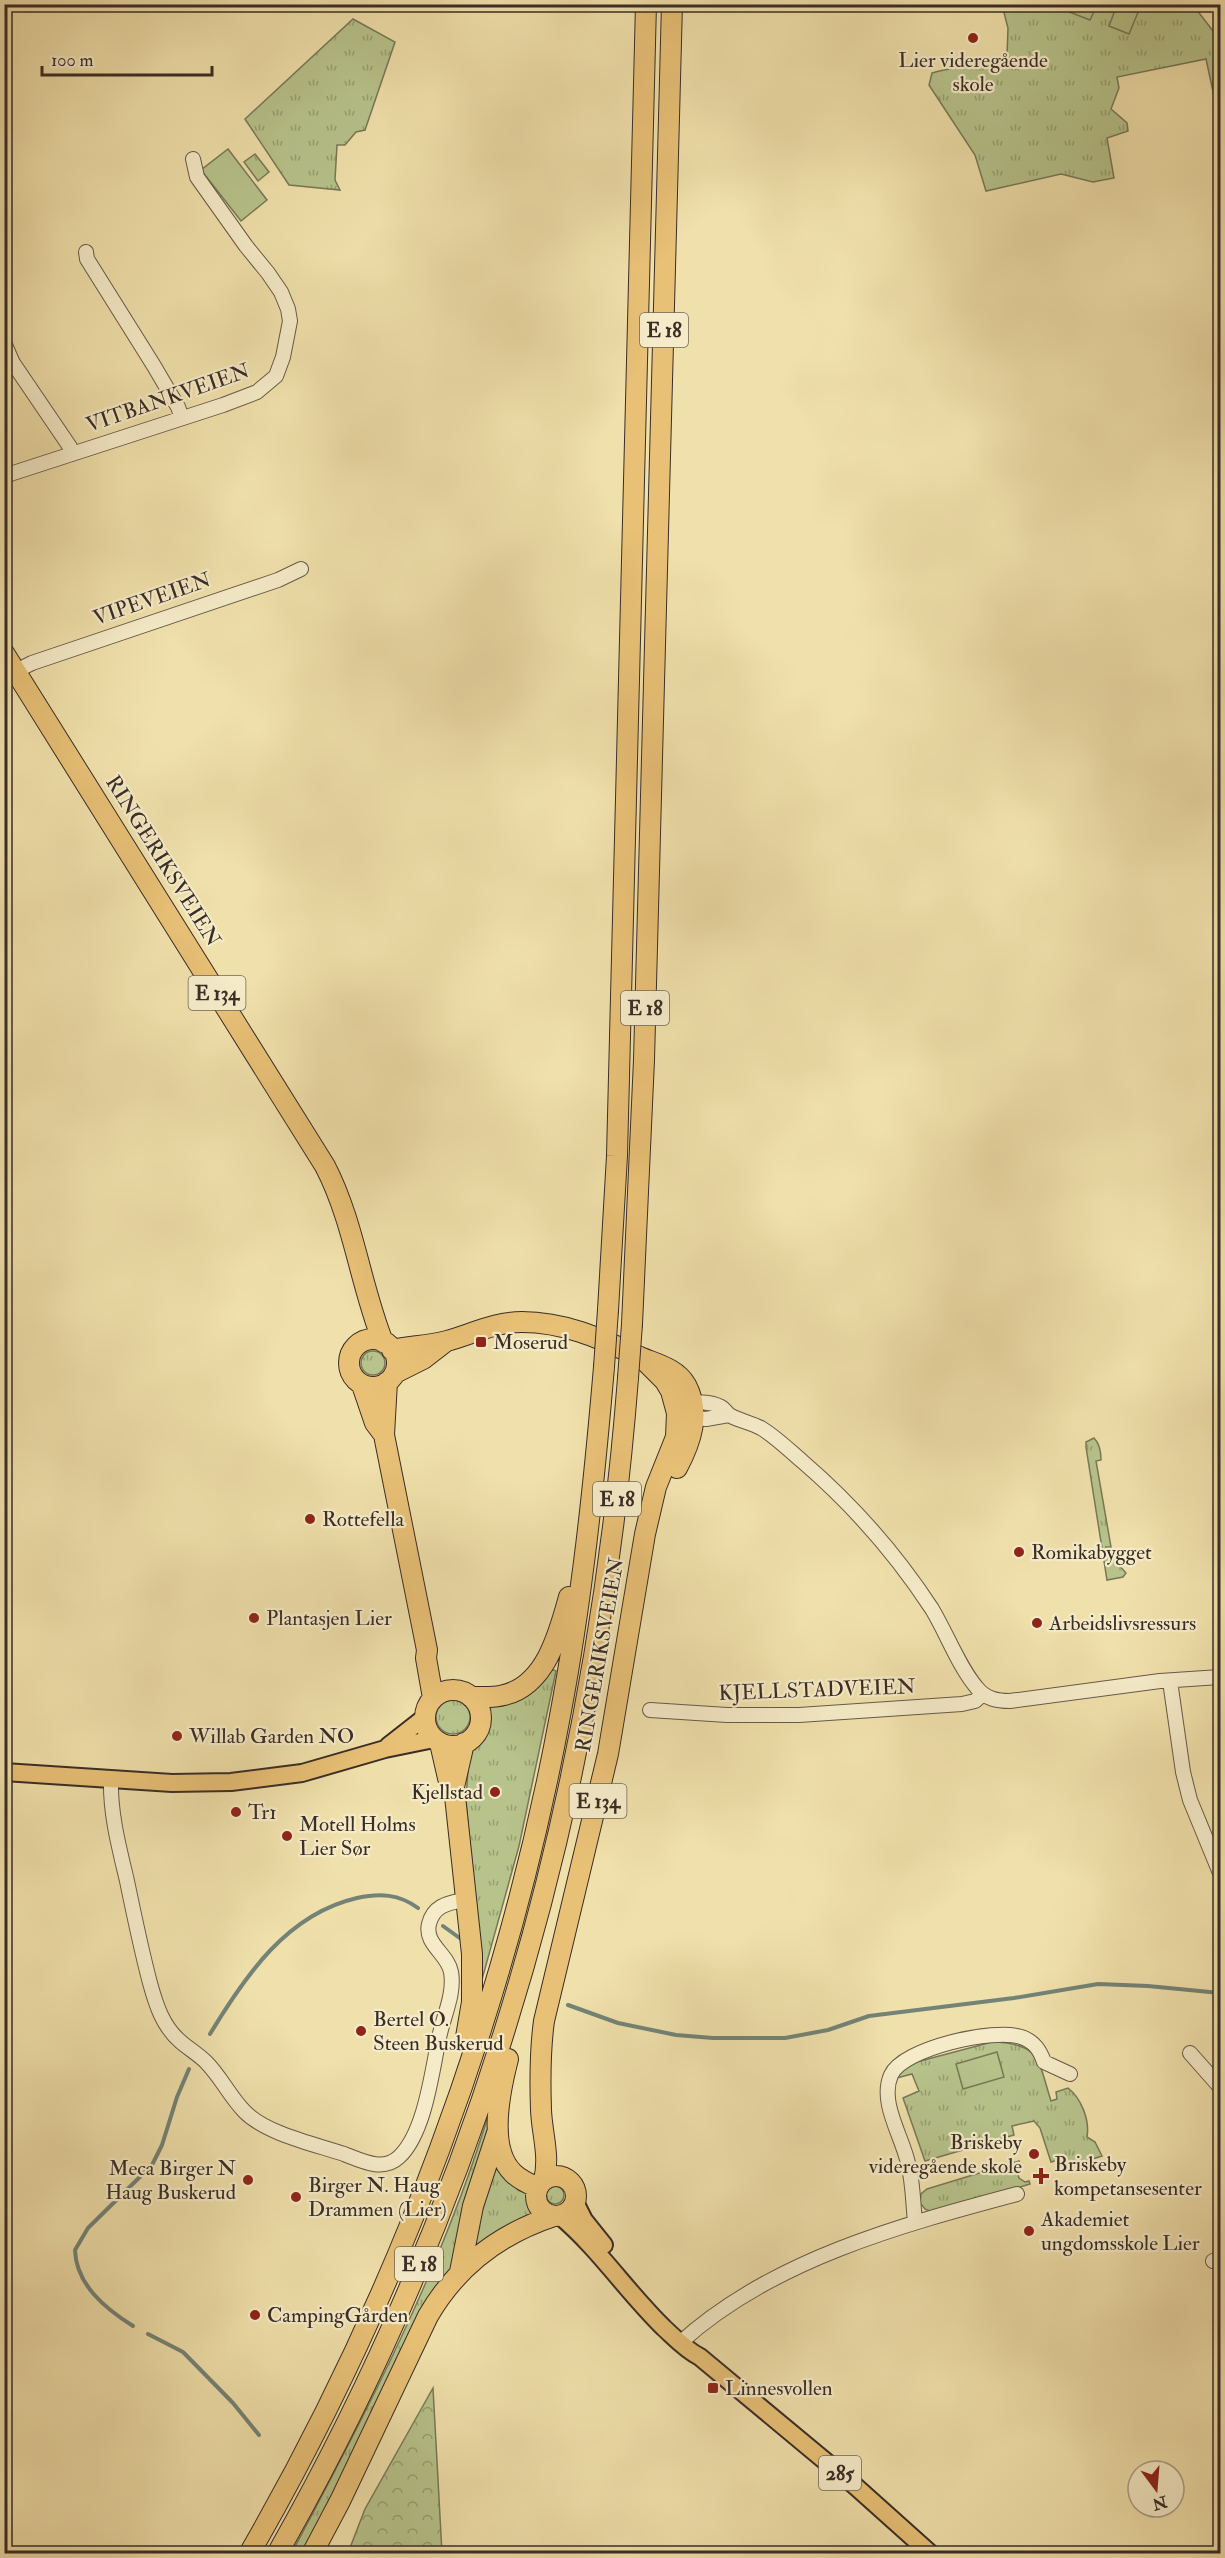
<svg xmlns="http://www.w3.org/2000/svg" width="1225" height="2558" viewBox="0 0 1225 2558" font-family="'IM FELL Double Pica',serif">
  <style>
    .grass { fill: url(#grass-tufts); stroke: #787859; stroke-width: 1.5 }
    .forest { fill: url(#forest-crowns); stroke: #787859; stroke-width: 1.5 }
    .pitch { fill: #b7c38b; stroke: #787859; stroke-width: 1.5 }
    .lines { fill: none; stroke-linecap: round; stroke-linejoin: round }
    .stream { stroke: #738377; stroke-width: 4 }
    .minor-casing { stroke: #675a48; stroke-width: 16 }
    .major-casing { stroke: #392d27; stroke-width: 20 }
    .highway-casing { stroke: #392d27; stroke-width: 22 }
    .minor { stroke: #f5ebc8; stroke-width: 14 }
    .major { stroke: #e8c076; stroke-width: 16 }
    .highway { stroke: #e8c076; stroke-width: 20 }
    .highway-bridge-casing { stroke: #392d27; stroke-width: 22; stroke-linecap: butt }
    .highway-bridge { stroke: #e8c076; stroke-width: 20 }
    .poi-dot { fill: #8f2418; stroke: #f5ebc8; stroke-width: 2 }
    .labels { text-anchor: middle; dominant-baseline: central; stroke-width: 4.5; stroke-linejoin: round; paint-order: stroke }
    .shield { fill: #f5ebc8; stroke: #716657; stroke-width: 1.5 }
    .shield-label { font-size: 20px; font-weight: bold; fill: #392d27 }
    .poi-label { font-size: 21px; fill: #392d27; stroke: #f5ebc8; text-anchor: start }
    .street-label { font-size: 21px; fill: #392d27; stroke: #f5ebc8 }
  </style>
  <defs>
    <pattern id="grass-tufts" width="24" height="20" patternUnits="userSpaceOnUse" patternTransform="scale(1.5)"><rect width="24" height="20" fill="#b7c38b"/><path d="M3 7l-1-3M5 7V3M7 7l1-3M15 17l-1-3M17 17v-4M19 17l1-3" fill="none" stroke="#969f72"/></pattern>
    <pattern id="forest-crowns" width="20" height="18" patternUnits="userSpaceOnUse" patternTransform="scale(1.5)"><rect width="20" height="18" fill="#b7c38b"/><path d="M2 6a3 3 0 1 1 6 0M12 15a3 3 0 1 1 6 0" fill="none" stroke="#969f72"/></pattern>
  </defs>
  <rect width="100%" height="100%" fill="#f0e0ab"/>
  <filter id="stains"><feTurbulence type="fractalNoise" baseFrequency=".00333" numOctaves="4"/><feColorMatrix values="0 0 0 0 .2 0 0 0 0 .09 0 0 0 0 .02 0 0 0 .5 -.17"/></filter>
  <radialGradient id="worn" r=".72"><stop offset=".6" stop-color="#630" stop-opacity="0"/><stop offset="1" stop-color="#630" stop-opacity=".3"/></radialGradient>
  <path class="grass" d="M1002,5h191l27,35v74l-2,1 -12,-56 -89,18 2,11 -8,21 16,14 1,8 -21,7 7,40 -21,4 -32,-8 -75,17 -11,-36 -46,-70 3,-12c25,-7 50,-9 75,-17l1,-28z
    M353,19l42,23 -30,88 -9,2 -11,13h-8l-2,35 5,10 -51,-5 -44,-66z
    M255,154l14,18 -11,9 -14,-19z
    M361 1363a12 12 0 1 1 24 0a12 12 0 1 1-24 0Z
    M1094,1438c6,6 7,15 7,22l-5,1 15,86h-5l1,5 19,21 -3,4 -16,3 -21,-133v-5z
    M548,1668l8,3 -37,175 -38,137 -15,-183 3,-45 16,-23 4,-14 -1,-9z
    M436 1717a17 17 0 1 1 34 0a17 17 0 1 1-34 0Z
    M992,2042c49,1 46,18 59,59l6,-2 -1,-7 12,-4c13,10 22,32 19,49l8,5 7,14 -42,13 -2,-9 -7,2 -11,-34 -6,-7 -22,5 2,9 -89,26 -22,-63 16,-7 -7,-17 -15,4 2,-8 10,-6z
    M489,2113l3,2 -35,146 -152,292 -14,1c75,-140 152,-289 198,-441z
    M496,2157l6,14 16,19 8,3 8,20 5,3 -68,38z
    M1019,2161l1,4 -3,7 2,6 6,4 4,-1 1,3 -96,29 -9,-4 -5,-6 1,-9 6,-5z
    M546 2195a9 9 0 1 1 18 0a9 9 0 1 1-18 0Z"/>
  <path class="forest" d="M433,2388l9,165h-94l17,-44z"/>
  <path class="pitch" d="M1069,5v-1l28,1 -7,15 -23,-9z
    M1117,5h24l-12,29 -20,-8z
    M228,149l39,51 -26,21 -40,-51z
    M997,2052l7,25 -41,12 -7,-25z"/>
  <g class="lines">
    <path class="stream" d="M443,1926l18,13
      M568,2005l50,18 58,12 37,3h72l43,-8 41,-14 145,-18 84,-14 50,2 72,7
      M210,2034c35,-58 77,-120 147,-136 23,-5 42,-4 61,10
      M133,2326c-27,-17 -57,-41 -58,-76l13,-22 64,-63 10,-20 15,-48 12,-28
      M148,2334l35,18 50,51 26,32"/>
    <g class="minor-casing">
      <path id="minor" d="M86,252l1,7 67,107 24,41 4,11
        M5,345l8,18 57,84 2,7
        M4,476l219,-71 34,-13 19,-16 7,-19 7,-36 -2,-12 -7,-17 -13,-19 -22,-27 -49,-69 -4,-18
        M16,671l16,-8 246,-83 23,-11
        M686,1407c10,-7 25,-5 35,0 4,2 6,7 10,9 10,5 20,7 30,12 15,9 29,23 42,34 50,43 93,92 129,147 15,25 27,58 45,79 9,11 20,13 33,13l150,-20 60,-4
        M687,1417l19,2 23,-4
        M1170,1681l13,91 7,28 30,73
        M650,1710l77,5h72l163,-11 13,-3 8,-7
        M111,1779c-1,35 8,68 16,102 7,34 14,68 23,102 6,22 13,44 31,59 8,7 17,12 25,20 15,15 24,35 39,50 22,22 69,32 99,42 18,7 39,18 55,3 26,-24 33,-86 40,-119 4,-21 16,-44 12,-66 -3,-18 -27,-28 -22,-48 5,-20 21,-21 38,-25
        M1190,2053l30,34
        M915,2222c-2,-19 -2,-40 -7,-59 -6,-27 -29,-61 -17,-88 12,-27 103,-47 130,-38 13,4 19,13 23,25l26,12
        M1213,2261l7,-3
        M680,2343c91,-83 221,-118 337,-149"/>
    </g>
    <g class="major-casing">
      <path id="major" d="M388,1746l37,-29
        M4,1772l168,11 59,-1 71,-9 83,-24 49,-10
        M575,2202l9,18 20,25
        M560,2216c39,33 67,76 104,112 12,11 22,22 36,29l154,128 77,69"/>
    </g>
    <g class="highway-casing">
      <path id="highway" d="M4,653l321,513c29,56 35,118 58,176
        M608,1310l9,-154 29,-1152
        M632,1324l12,-264 28,-1056
        M349 1363a24 24 0 1 1 48 0a24 24 0 1 1-48 0Z
        M392,1350c18,-4 37,-4 55,-9 25,-7 48,-19 75,-19 44,0 79,17 118,35 16,7 36,11 46,28 15,28 5,57 -9,83
        M395,1373l28,-14 22,-17
        M387,1382l-3,53 43,215 -1,8 7,40
        M362,1385l13,38 9,12
        M425 1718a28 28 0 1 1 56 0a28 28 0 1 1-56 0Z
        M471,1697c11,0 23,1 33,-2 42,-10 55,-62 65,-98
        M440,1743l8,35 6,9
        M464,1743l-10,44 18,167v48l-6,35
        M508,2059c-8,31 -21,89 5,114 7,7 16,11 25,15
        M536 2196a20 20 0 1 1 40 0a20 20 0 1 1-40 0Z
        M544,2180c6,-24 -2,-46 -3,-70 -1,-29 -1,-60 3,-89l64,-267 37,-220 11,-47 20,-50 1,-24 -6,-22 -6,-10 -23,-23
        M460,2272l13,-66 24,-73
        M249,2554c149,-258 257,-546 311,-838 22,-116 34,-232 44,-349
        M277,2554c207,-364 319,-760 351,-1176
        M312,2554l28,-53 88,-185c29,-50 71,-82 126,-100"/>
    </g>
    <use href="#minor" class="minor"/>
    <use href="#major" class="major"/>
    <use href="#highway" class="highway"/>
    <g class="highway-bridge-casing">
      <path id="highway-bridge" d="M604,1367l4,-57
        M628,1378l4,-54"/>
    </g>
    <use href="#highway-bridge" class="highway-bridge"/>
  </g>
  <g class="poi-dot">
    <circle cx="973" cy="38" r="6"/>
    <rect x="475" y="1336" width="12" height="12" rx="3"/>
    <circle cx="310" cy="1519" r="6"/>
    <circle cx="1019" cy="1552" r="6"/>
    <circle cx="254" cy="1618" r="6"/>
    <circle cx="1037" cy="1623" r="6"/>
    <circle cx="177" cy="1736" r="6"/>
    <circle cx="495" cy="1792" r="6"/>
    <circle cx="236" cy="1812" r="6"/>
    <circle cx="287" cy="1836" r="6"/>
    <circle cx="361" cy="2031" r="6"/>
    <circle cx="1034" cy="2154" r="6"/>
    <path d="M1038 2167h6v6h6v6h-6v6h-6v-6h-6v-6h6z"/>
    <circle cx="248" cy="2180" r="6"/>
    <circle cx="296" cy="2197" r="6"/>
    <circle cx="1029" cy="2231" r="6"/>
    <circle cx="255" cy="2315" r="6"/>
    <rect x="707" y="2382" width="12" height="12" rx="3"/>
  </g>
  <g class="labels">
    <g class="shield">
      <rect x="640" y="313" width="48" height="34" rx="4.5"/>
      <rect x="188.5" y="976" width="57" height="34" rx="4.5"/>
      <rect x="621" y="991" width="48" height="34" rx="4.5"/>
      <rect x="593" y="1482" width="48" height="34" rx="4.5"/>
      <rect x="569.5" y="1784" width="57" height="34" rx="4.5"/>
      <rect x="395" y="2247" width="48" height="34" rx="4.5"/>
      <rect x="819" y="2456" width="42" height="34" rx="4.5"/>
    </g>
    <g class="shield-label">
      <text x="664" y="330">E 18</text>
      <text x="217" y="993">E 134</text>
      <text x="645" y="1008">E 18</text>
      <text x="617" y="1499">E 18</text>
      <text x="598" y="1801">E 134</text>
      <text x="419" y="2264">E 18</text>
      <text x="840" y="2473">285</text>
    </g>
    <g class="poi-label">
      <text x="973" y="60" text-anchor="middle">Lier videregående<tspan x="973" dy="24">skole</tspan></text>
      <text x="493" y="1342">Moserud</text>
      <text x="322" y="1519">Rottefella</text>
      <text x="1031" y="1552">Romikabygget</text>
      <text x="266" y="1618">Plantasjen Lier</text>
      <text x="1049" y="1623">Arbeidslivsressurs</text>
      <text x="189" y="1736">Willab Garden NO</text>
      <text x="483" y="1792" text-anchor="end">Kjellstad</text>
      <text x="248" y="1812">Tr1</text>
      <text x="299" y="1824">Motell Holms<tspan x="299" dy="24">Lier Sør</tspan></text>
      <text x="373" y="2019">Bertel O.<tspan x="373" dy="24">Steen Buskerud</tspan></text>
      <text x="1022" y="2142" text-anchor="end">Briskeby<tspan x="1022" dy="24">videregående skole</tspan></text>
      <text x="1054" y="2164">Briskeby<tspan x="1054" dy="24">kompetansesenter</tspan></text>
      <text x="236" y="2168" text-anchor="end">Meca Birger N<tspan x="236" dy="24">Haug Buskerud</tspan></text>
      <text x="308" y="2185">Birger N. Haug<tspan x="308" dy="24">Drammen (Lier)</tspan></text>
      <text x="1041" y="2219">Akademiet<tspan x="1041" dy="24">ungdomsskole Lier</tspan></text>
      <text x="267" y="2315">CampingGården</text>
      <text x="725" y="2388">Linnesvollen</text>
    </g>
    <g class="street-label">
      <text transform="translate(168 398) rotate(-19)">VITBANKVEIEN</text>
      <text transform="translate(152 599) rotate(-19)">VIPEVEIEN</text>
      <text transform="translate(163 861) rotate(58)">RINGERIKSVEIEN</text>
      <text transform="translate(600 1655) rotate(-80)">RINGERIKSVEIEN</text>
      <text transform="translate(817 1690) rotate(-2)">KJELLSTADVEIEN</text>
    </g>
  </g>
  <rect width="1225" height="2558" fill="none" stroke="#f0e0ab" stroke-width="24"/>
  <rect x="6" y="6" width="1213" height="2546" fill="none" stroke="#392d27" stroke-width="3"/>
  <rect x="12" y="12" width="1201" height="2534" fill="none" stroke="#392d27" stroke-width="1.5"/>
  <g transform="translate(1156 2489) rotate(164)"><circle r="28" fill="#f5ebc8" stroke="#aa9f88" stroke-width="1.5"/>
  <path d="M0-4.5L10 22L0 15L-10 22Z" fill="#8f2418"/>
  <text y="-9" font-size="16" font-weight="bold" text-anchor="middle" fill="#392d27">N</text>
  </g>
  <path d="M42 66v9h170v-9" fill="none" stroke="#392d27" stroke-width="3"/>
  <text x="51" y="66" font-size="18" fill="#392d27" stroke="#f5ebc8" stroke-width="4.5" paint-order="stroke">100 m</text>
  <rect width="100%" height="100%" filter="url(#stains)"/>
  <rect width="100%" height="100%" fill="url(#worn)"/>
</svg>
